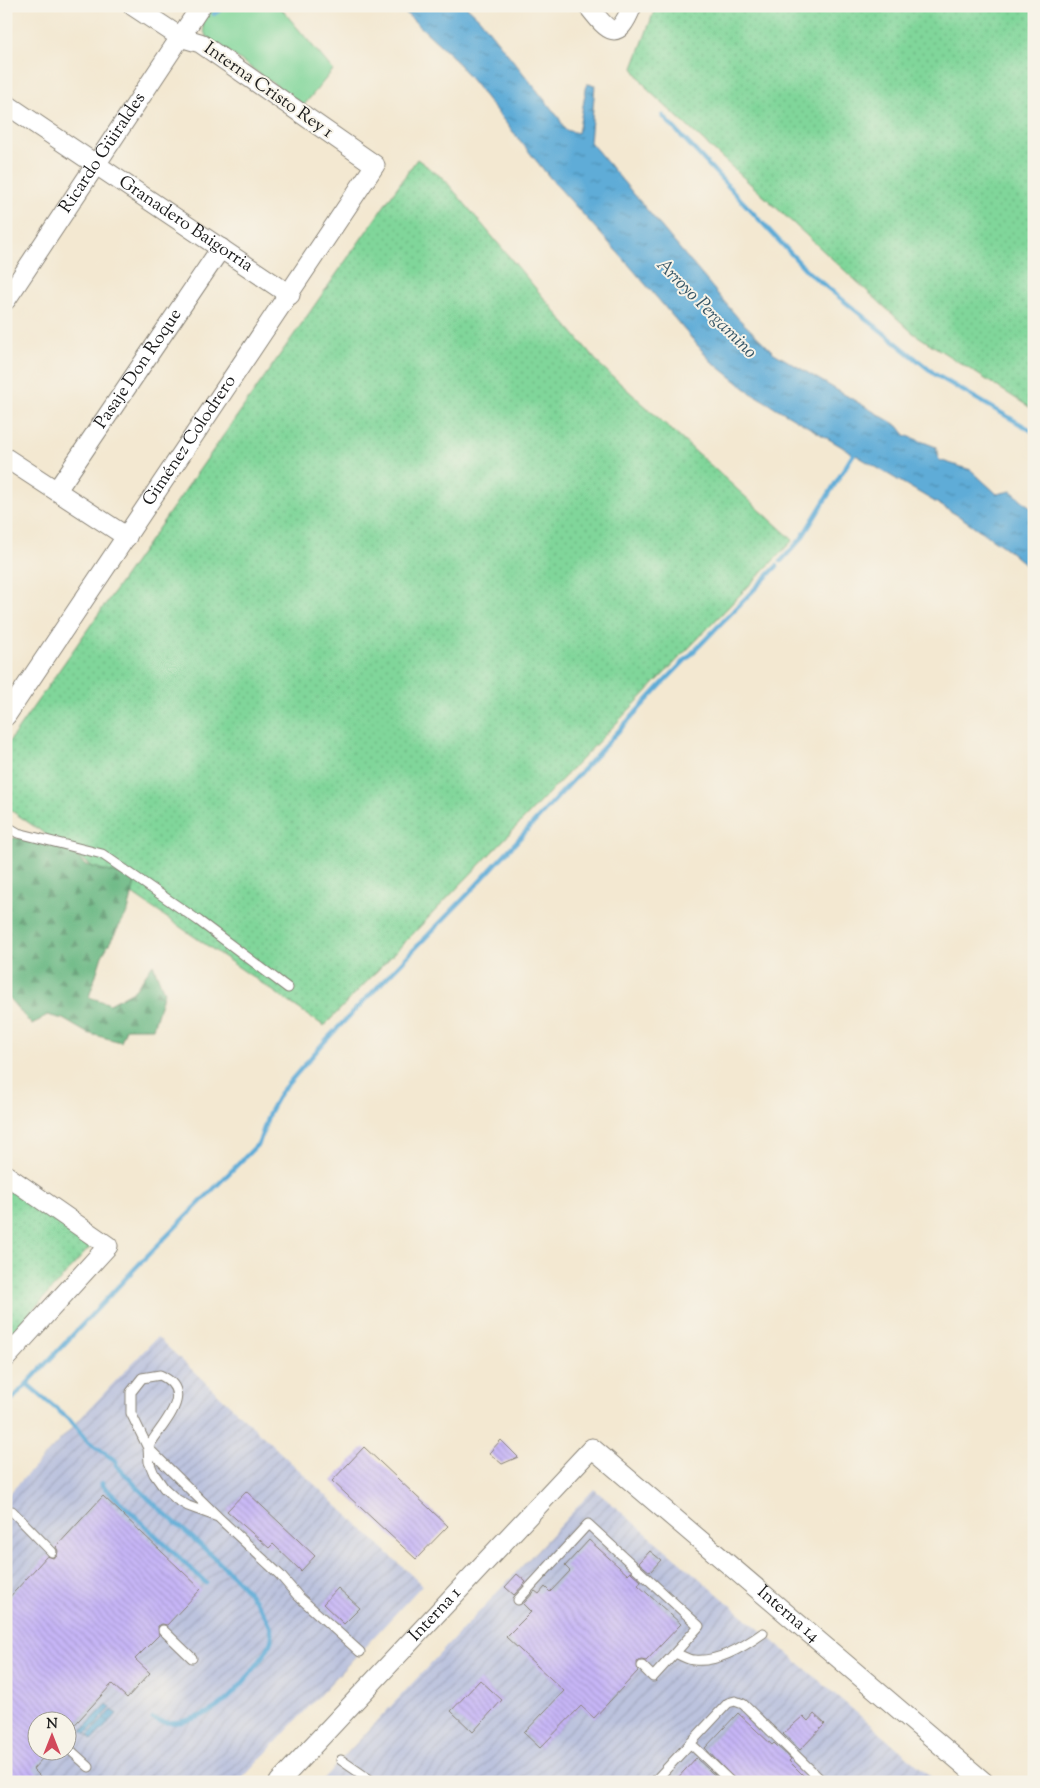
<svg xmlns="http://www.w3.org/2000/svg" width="1040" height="1788" viewBox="0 0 1040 1788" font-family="'Sorts Mill Goudy',serif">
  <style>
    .industrial { fill: url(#industrial-furrows); fill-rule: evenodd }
    .grass { fill: url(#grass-dots); stroke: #4e795b }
    .forest { fill: url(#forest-firs); stroke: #426a4f }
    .green { fill: #80d69a; stroke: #4e795b }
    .water { fill: url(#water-ripples); stroke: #3d647a }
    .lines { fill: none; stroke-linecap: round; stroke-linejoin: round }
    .stream { stroke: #5eacd7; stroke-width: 4.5 }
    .building { fill: url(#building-back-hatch) }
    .lane-casing { stroke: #888276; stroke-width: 11 }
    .street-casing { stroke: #888276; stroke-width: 21 }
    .lane { stroke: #fff; stroke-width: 9 }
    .street { stroke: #fff; stroke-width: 19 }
    .labels { text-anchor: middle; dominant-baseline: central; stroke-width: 4; stroke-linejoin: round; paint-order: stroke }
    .street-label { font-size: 18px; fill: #1c1c1c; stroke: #f7f3e8 }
    .water-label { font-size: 19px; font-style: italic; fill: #365667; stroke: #f7f3e8 }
  </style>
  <defs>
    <pattern id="industrial-furrows" width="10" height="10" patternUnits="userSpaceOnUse" patternTransform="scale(1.25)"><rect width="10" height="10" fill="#bcc3de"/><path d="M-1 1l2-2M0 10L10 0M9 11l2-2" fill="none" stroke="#a1a7be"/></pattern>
    <pattern id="grass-dots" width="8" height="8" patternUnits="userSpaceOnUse" patternTransform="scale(1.25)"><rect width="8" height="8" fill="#80d69a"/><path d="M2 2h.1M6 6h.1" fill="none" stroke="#6eb784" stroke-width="1.8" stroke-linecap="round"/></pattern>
    <pattern id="forest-firs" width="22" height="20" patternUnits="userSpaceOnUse" patternTransform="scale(1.25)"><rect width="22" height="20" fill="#68b782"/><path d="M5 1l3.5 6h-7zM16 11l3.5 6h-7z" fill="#55946a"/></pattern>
    <pattern id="water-ripples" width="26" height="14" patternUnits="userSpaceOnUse" patternTransform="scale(1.25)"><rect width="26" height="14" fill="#5eacd7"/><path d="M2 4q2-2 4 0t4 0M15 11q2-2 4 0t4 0" fill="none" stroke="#4d8bae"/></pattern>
    <pattern id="building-back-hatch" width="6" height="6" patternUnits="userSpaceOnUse" patternTransform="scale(1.25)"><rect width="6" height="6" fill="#c6b5f6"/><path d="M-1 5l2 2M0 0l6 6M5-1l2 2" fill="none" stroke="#aa9bd2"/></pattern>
  </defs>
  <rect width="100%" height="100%" fill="#f7f3e8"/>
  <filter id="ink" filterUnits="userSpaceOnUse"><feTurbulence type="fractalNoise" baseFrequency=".02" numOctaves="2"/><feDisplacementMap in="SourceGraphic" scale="10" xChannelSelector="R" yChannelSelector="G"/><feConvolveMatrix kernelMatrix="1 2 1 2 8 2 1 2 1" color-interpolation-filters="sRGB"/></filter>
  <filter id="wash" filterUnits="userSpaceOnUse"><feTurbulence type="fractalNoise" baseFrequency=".0096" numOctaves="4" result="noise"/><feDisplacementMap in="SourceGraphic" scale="20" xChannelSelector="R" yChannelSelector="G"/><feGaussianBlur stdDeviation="1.12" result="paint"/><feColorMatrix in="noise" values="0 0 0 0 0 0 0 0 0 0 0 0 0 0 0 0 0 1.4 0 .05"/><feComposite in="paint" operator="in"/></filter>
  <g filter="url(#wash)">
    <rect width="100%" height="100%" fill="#f3e8d1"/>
    <path class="industrial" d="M157,1337l265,248 -183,197h-233v-285zM38,1720h30v30h-30z
      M594,1489l178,151 165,142h-617z"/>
    <path class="grass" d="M656,6h378v404l-121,-77 -264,-242 -16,-23z
      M417,159l27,20 156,186 193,175 -469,486 -318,-219v-61z
      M12,1188l80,57 -86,94v-143z"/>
    <path class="forest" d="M6,838h20l37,7 23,20 50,14 -8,32 -26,45 -13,41 21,7 25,-14 18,-26 11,28 -11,36h-27l-5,14 -34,-9 -24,-14 -16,-4 -15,10 -26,-30z"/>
    <path class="green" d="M211,6h68l54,64 -29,35 -98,-69c-6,-13 -3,-18 5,-30z"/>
    <path class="water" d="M398,6h68l13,12 80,100 6,12 13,3 9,-49 8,1 -5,57 148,176 36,35 124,73 7,9 31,12 3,13 32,10 26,24 14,-3 23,19v62l-27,-23 -45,-31 -211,-125 -40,-32 -82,-96 -78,-86 -99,-123z
      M107,1704l4,4 -25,26 -4,-4z
      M112,1710l5,4 -25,26 -4,-5z"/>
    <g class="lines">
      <path class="stream" d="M214,14l12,-8
        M663,116l145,156 128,103 98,57
        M781,561l20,-22 55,-89
        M27,1384l46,39 13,17 30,21v4c11,11 21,23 32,33 29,29 121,98 124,137 1,15 -36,57 -48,67 -17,14 -49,27 -71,17
        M6,1406l136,-145 117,-118 10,-30 11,-20 46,-53 142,-146 194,-210 115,-118
        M103,1483l-2,1 105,99"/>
    </g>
    <g id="blocks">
      <path class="building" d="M501,1440l17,17 -16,7 -13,-11z
        M364,1447l84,79 -32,33 -84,-78z
        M246,1491l69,65 -14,15 -28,-27 -4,4 -42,-37z
        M103,1496l98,93 -34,36 -5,-1 -4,2 1,9 -24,24 15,14 -23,25 -15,-14 -44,48v-12h-30v30h12l-17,19 13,13h-40v-181l41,-45 6,2 4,-2 1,-5 -2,-4z
        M589,1540l39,35 3,-3 10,9 -3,4 43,39 -35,37 -5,-1 -4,2 1,9 -44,47 -13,-12 -41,42 -16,-15 40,-42 -58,-54 25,-25 -8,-8 12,-13 4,3 6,-7 5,5 20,-21 -5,-5z
        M650,1551l11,9 -11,12 -11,-9z
        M517,1574l9,8 -12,13 -9,-8z
        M338,1588l22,20 -16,16 -21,-20z
        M480,1680l22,20 -29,32 -22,-21z
        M738,1713l34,32 2,-2 17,16 -2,2 21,21h-73l-32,-34z
        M814,1714l11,10 -25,26 -17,-16 20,-18 5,5z
        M696,1758l26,24h-48z"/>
    </g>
  </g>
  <g filter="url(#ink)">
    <use href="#blocks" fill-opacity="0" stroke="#888276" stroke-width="1"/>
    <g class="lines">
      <g class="lane-casing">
        <path id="lane" d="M6,826l12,7 84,21 97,67 89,67
          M12,1511l40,41
          M218,1517l-70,-69c11,-22 51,-55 12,-73l-18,3 -11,14v21l17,35 1,14 5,12 10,14 12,11 12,7 30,11 62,58 18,21 62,56
          M518,1600l70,-76 111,102 -24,27
          M163,1630l29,28
          M642,1666l11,11 22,-24c6,2 13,7 19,7 24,3 51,-14 69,-27
          M690,1743l41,39
          M68,1748l21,19
          M341,1760l32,22
          M654,1782l74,-79 7,-2 8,3 80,78"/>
      </g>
      <g class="street-casing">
        <g id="street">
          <path d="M588,6c20,25 29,38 44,0"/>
          <path id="s1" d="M6,104l284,191"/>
          <path id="s2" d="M6,300l195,-294"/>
          <path d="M6,458l121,79"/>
          <path id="s3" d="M57,490l164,-242"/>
          <path id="s4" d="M6,716l369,-551 -175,-122 -20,-6 -47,-31"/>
          <path d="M6,1175l102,71 -102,112"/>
          <path id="s5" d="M279,1782l313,-334 392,334"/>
        </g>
      </g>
      <use href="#lane" class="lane"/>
      <use href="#street" class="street"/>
    </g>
  </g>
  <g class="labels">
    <g class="street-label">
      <text transform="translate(268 91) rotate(35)">Interna Cristo Rey 1</text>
      <text stroke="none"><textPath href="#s2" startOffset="176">Ricardo Güiraldes</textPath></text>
      <text stroke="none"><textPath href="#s1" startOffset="216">Granadero Baigorria</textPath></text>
      <text stroke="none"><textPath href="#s3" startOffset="146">Pasaje Don Roque</textPath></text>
      <text stroke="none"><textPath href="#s4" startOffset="331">Giménez Colodrero</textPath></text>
      <text stroke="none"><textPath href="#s5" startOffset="229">Interna 1</textPath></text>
      <text stroke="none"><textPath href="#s5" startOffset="715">Interna 14</textPath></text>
    </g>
    <g class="water-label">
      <text transform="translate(706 309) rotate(45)">Arroyo Pergamino</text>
    </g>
  </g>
  <rect width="1040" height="1788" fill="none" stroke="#f7f3e8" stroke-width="25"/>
  <g transform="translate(52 1736)"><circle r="24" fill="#f7f3e8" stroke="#9f9d96"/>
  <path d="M0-4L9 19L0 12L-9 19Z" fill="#d1495b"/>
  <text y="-8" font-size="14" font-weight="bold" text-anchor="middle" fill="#1c1c1c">N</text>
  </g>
</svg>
